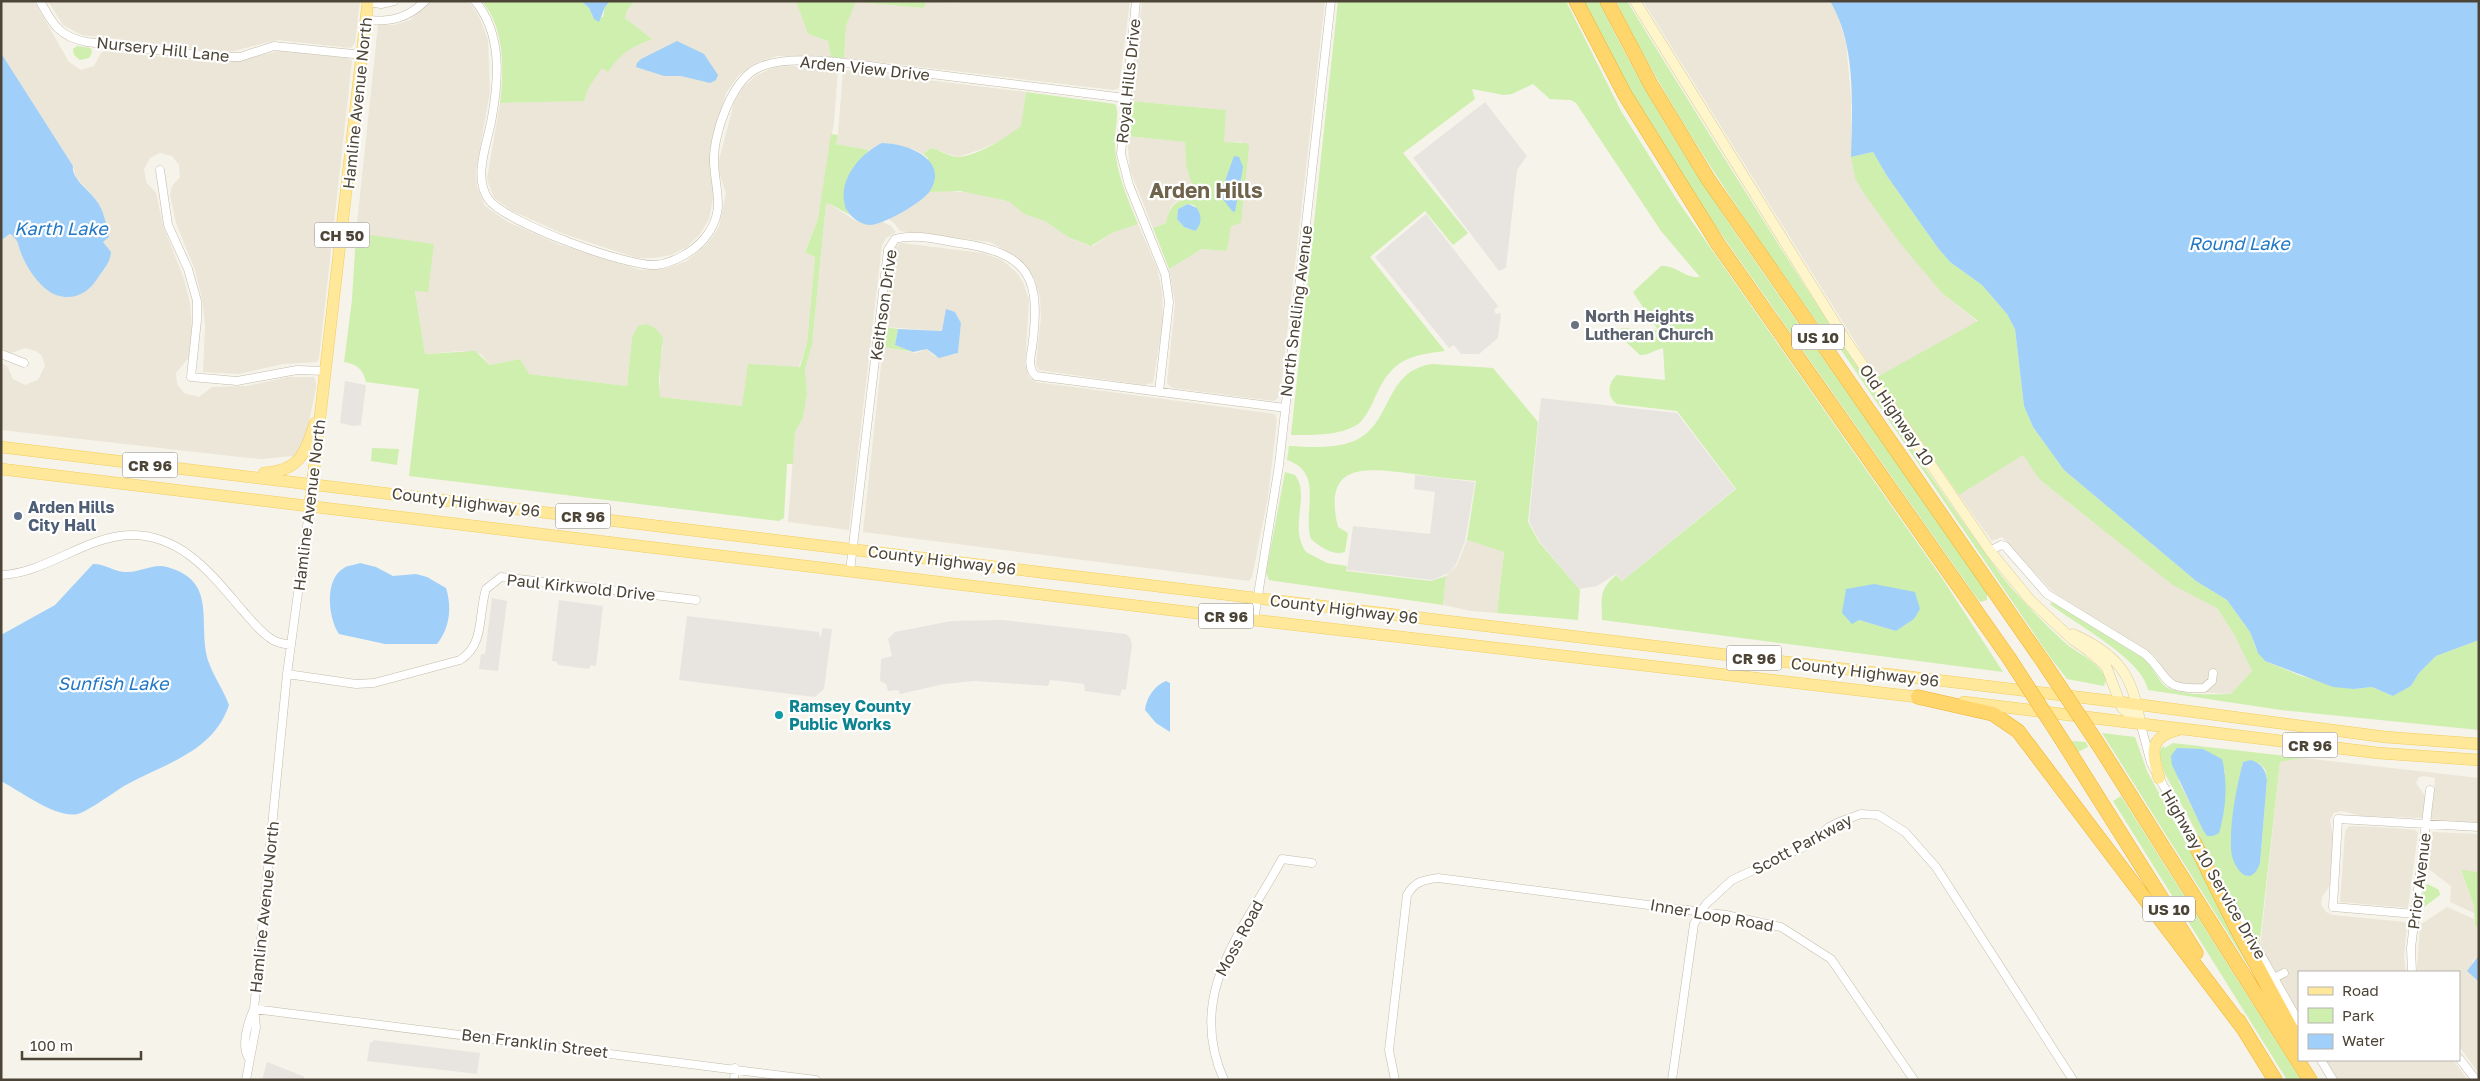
<svg xmlns="http://www.w3.org/2000/svg" width="2480" height="1081" viewBox="0 0 2480 1081" font-family="'Golos Text',sans-serif">
  <style>
    .residential { fill: #ebe6d7 }
    .green { fill: #ceefae; fill-rule: evenodd }
    .parking { fill: #e8e5e1 }
    .water { fill: #a0d0f9 }
    .lines { fill: none; stroke-linecap: round; stroke-linejoin: round }
    .street-casing { stroke: #c3bcab; stroke-width: 9 }
    .secondary-casing { stroke: #dccc94; stroke-width: 11 }
    .primary-casing { stroke: #f2cd5c; stroke-width: 12 }
    .highway-casing { stroke: #f0b22a; stroke-width: 15 }
    .street { stroke: #fff; stroke-width: 8 }
    .secondary { stroke: #fff5cb; stroke-width: 10 }
    .primary { stroke: #ffe89a; stroke-width: 11 }
    .highway { stroke: #ffd66c; stroke-width: 14 }
    .highway-bridge-casing { stroke: #f0b22a; stroke-width: 15; stroke-linecap: butt }
    .highway-bridge { stroke: #ffd66c; stroke-width: 14 }
    .worship-dot { fill: #6b7280; stroke: #fff; stroke-width: 2 }
    .service-dot { fill: #5c6f8a; stroke: #fff; stroke-width: 2 }
    .culture-dot { fill: #0f9aa8; stroke: #fff; stroke-width: 2 }
    .labels { text-anchor: middle; dominant-baseline: central; stroke-width: 4.5; stroke-linejoin: round; paint-order: stroke }
    .shield { fill: #fff; stroke: #827c72; stroke-width: 1 }
    .shield-label { font-size: 15px; font-weight: bold; fill: #4c4436 }
    .street-label { font-size: 16px; fill: #4c4436; stroke: #fff }
    .worship-label { font-size: 16px; font-weight: bold; fill: #5b616d; stroke: #fff; text-anchor: start }
    .service-label { font-size: 16px; font-weight: bold; fill: #4e5e75; stroke: #fff; text-anchor: start }
    .culture-label { font-size: 16px; font-weight: bold; fill: #0d838f; stroke: #fff; text-anchor: start }
    .water-label { font-size: 18px; font-style: italic; fill: #2178c6; stroke: #fff }
    .district-label { font-size: 21px; font-weight: bold; fill: #70634c; stroke: #fff }
  </style>
  <rect width="100%" height="100%" fill="#f6f3ea"/>
  <path class="residential" d="M1,1h33l35,61 12,8 13,-4 7,-13 3,-2 121,12 54,-12 69,7 4,3 -33,297 -2,4 -34,2 -44,10 -36,-2 2,-47 -3,-26 -7,-29 -19,-47 -6,-29 2,-8 8,-9 -1,-12 -7,-9 -12,-3 -10,5 -6,11 2,13 10,11 7,32 21,54 6,24 2,24 -3,30 -13,16 1,11 7,9 15,4 13,-10 35,-1 41,-9h26l2,5v7l-12,55 -9,14 -2,-2 -31,3 -22,-2 -239,-27v-67l6,3 6,13 12,6 13,-5 7,-14 -3,-10 -6,-5 -11,-3 -14,5 -10,-5v-108l5,-5 7,1 6,6 2,11 6,9 34,35h9l14,-5 22,-24 -3,-26 6,-5 -12,-36 -21,-24 -3,-11 -72,-113z
    M48,1h312l-5,42 -4,5 -74,-8 -51,13 -144,-18 -19,-10z
    M431,1h37l11,15 9,24 2,52 -14,78 1,17 8,19 23,16 50,22 82,26 27,-2 20,-7 21,-18 11,-16 7,-34 -7,-21v-12l15,-57 8,-15 15,-13 18,-8 18,-1 45,3 -4,53 -16,97 -13,32 10,6 -8,86 -8,24 -57,39 -82,-9v-35l3,-16 -31,-9 -5,49 -98,-12 -9,-15 -30,6 -9,-11 -19,-3 -37,3 -10,-64 13,2 -72,-59 22,-208h16l16,-5z
    M635,1h161l12,33 20,7 3,16 -54,-1 -21,7 -18,13 -12,17 -16,56 4,44 -5,26 -9,15 -13,13 -16,8 -17,3h-17l-37,-12 -36,-12 -52,-23 -18,-13 -7,-19 13,-76 84,-2 5,-14 13,-20 6,4 12,-15 9,-7 23,-10 -27,-21 2,-8z
    M926,1l28,2 15,-2h161l-11,87 -5,2 -270,-32 2,-32 10,-24 68,6z
    M1142,1h183l-45,395 -6,5 -102,-13 -5,-5 8,-80 -6,-34 33,-20 25,2 16,-109h-19l1,-32 -94,-9z
    M1643,1h187l7,12 9,30 5,55v59l5,21 86,115 36,29 -101,55z
    M843,70l183,22 -4,34 -14,11 -26,12 -24,8 -27,-9 -8,6 -10,-5 -25,-6h-6l-13,7 -33,-6 2,-9z
    M1127,136l58,6 1,23 9,31 -19,6 -5,4 -5,17 -13,5 -23,-58z
    M946,191l29,2 35,9 14,12 21,7 23,16 19,8 6,1 19,-13 26,-9 19,44 5,23 1,30 -10,62 -10,2 -104,-15 -3,-5 5,-48 -1,-20 -6,-19 -15,-20 -29,-16 -90,-11 -6,-8 -7,-5 42,-26z
    M828,203l28,18 21,3 4,-3 10,5 5,6 -10,6 -4,7 -33,285 -61,-8 7,-90 8,-14 4,-25 -2,-24 7,-24 14,-141z
    M901,243l82,10 19,7 14,12 7,10 6,18 -4,64 4,13 7,5 239,32 2,6 -9,77 -16,80 -3,4 -386,-49 20,-185 33,6 11,-4 7,7 20,-1 4,-2 3,-30 -6,-11 -13,19 -57,-4 8,-74 3,-7z
    M2023,454l16,25 54,43 124,86 17,26 18,37 -21,23 -57,-3v-10l-8,-7 -12,-19 -101,-63 -51,-55 -10,4 -33,-46z
    M1467,540l37,12 -7,61 -26,-2 -28,-6 3,-29 11,-11z
    M2304,758l175,20v45l-48,-4 4,-41 -11,-2 -5,1 -3,6 10,14 -2,21 -62,-2 -20,-5 -8,2 -4,7 3,16 -3,49 -8,12 -1,8 5,7 7,3 72,7 2,3 -3,32 2,15h-107v43l-39,-67 20,-186z
    M2353,826l41,2 21,2 3,3 -10,75 -68,-6 5,-70 3,-5z
    M2433,832l46,2v38l-18,-1 13,35v7l-24,-11 1,-16 -24,-18 3,-32z
    M2447,907l27,12 1,7 4,2v27l-7,7 2,16 5,4v92l-20,-28v-74h-41l-1,-4 3,-43z
    M2325,1060h128l15,20h-130z"/>
  <path class="green" d="M482,1h99l8,7 4,9h10l2,-10 5,-6h25l-8,9 -2,8 27,21c-22,9 -30,13 -44,33l-6,-4 -13,19 -5,14 -84,2c4,-34 5,-74 -18,-102z
    M796,1h130l-2,7 -68,-6 -10,24 -2,32 -13,-1 -3,-16 -20,-7z
    M1338,1h228l55,110 56,89 265,378 61,94 -401,-52c0,-23 -4,-29 14,-45l6,6 114,-92 -59,-78 -60,-7c-11,-7 -9,-22 0,-29l48,5 -2,-32c-9,2 -13,7 -23,7l-15,-14 -4,-13 37,2 -25,-38 28,-26c16,-1 22,12 39,11l-39,-46 -85,-128 -5,-3 -21,-1 -17,-15 -21,10 -8,1 -32,-6 3,10 -72,54 65,80 -15,12 -28,-34 -55,46 75,94c-43,5 -55,12 -72,51 -4,8 -10,20 -18,24 -18,10 -45,9 -64,9zM1914,619l-18,12 -37,-11z
    M1584,1h15c54,114 125,216 197,319 64,91 128,182 191,273v7l-7,2 -4,-5 -271,-386 -62,-96z
    M1616,1h11c118,191 235,382 366,563 20,29 45,53 70,77 14,13 37,20 43,39l-2,6 -37,-7 -17,-22 -211,-310 -6,-2c-78,-111 -157,-221 -217,-344z
    M77,46l14,2 1,5 -3,5 -9,2 -6,-5 -1,-6z
    M1026,92l89,12c5,10 0,23 0,34 -1,31 12,58 23,86l-26,9 -21,13 -23,-9 -23,-16 -21,-7 -14,-12 -7,-2 -43,-9 -31,1 -1,-34 -5,-4 8,-6c8,2 18,8 26,9 20,0 50,-20 64,-31z
    M1131,101l95,9 -2,32 23,1 2,4 -8,76 -10,3 -4,25 -25,-2 -33,20 -16,-41 13,-5c5,-21 9,-21 29,-27l-9,-31 -1,-23 -58,-6zM1188,204l6,1 5,6 -4,20 -11,-4 -7,-8 1,-10z
    M831,134l7,1 -2,9 33,6 -19,23 -4,36 4,6 -20,-11h-4l-14,141 -7,24 2,24 -4,25 -8,14 -2,32h-6l-3,54 -5,3 -370,-45 10,-87 -53,-7c-3,-13 -9,-18 -22,-20l8,-62 4,-67 78,11 -6,48 -13,-1 10,63 50,-3 15,14 30,-6 9,15 98,12 5,-49 6,-11 9,-2 8,4 8,9 -4,40 1,20 82,9 6,-42 52,3 7,-24 8,-86 -10,-5 13,-33z
    M1873,152l14,24 51,72 12,14 32,23 25,29 8,15 9,77 9,21 31,43 132,111 31,19 23,32 6,17 9,12 36,15 53,13 18,-2 21,9 18,-10 8,-13 17,-17 43,-16v90l-198,-20 -133,-20c-5,-31 -73,-66 -98,-86l2,-2 91,56c9,8 12,16 19,25 10,14 52,11 69,11l21,-23 -18,-37 -17,-26 -44,-23 -80,-63 -54,-43 -16,-24 -64,40 -82,-118 101,-56 -36,-28 -42,-50 -37,-51 -8,-14 -4,-21z
    M885,327l13,2 -3,16 18,7 -30,-5z
    M1432,364l61,4 45,54 -10,100 11,20 41,48 -2,30 -81,-7 7,-61 -37,-12 9,-59c-21,-2 -42,-4 -62,-7 -48,-6 -92,-13 -76,53l10,6 -3,19c-12,4 -25,-5 -34,-13 -9,-28 14,-66 -24,-79l2,-14c21,1 45,3 65,-5 39,-16 29,-70 78,-77z
    M372,448l27,1 -2,16 -26,-4z
    M1285,472l10,3c16,21 -7,52 11,77l21,11 20,3 -1,5 85,10 15,-5 -3,29 -174,-25 -3,-7z
    M2102,733l33,4 12,34 105,194 -3,2z
    M2072,741l14,1 2,5 -10,5z
    M2173,743l131,15 -24,4 -21,186 -95,-176 -5,-20 4,-6 2,2zM2243,762l16,1 6,6 2,11 -7,83 -27,-51zM2225,770l-3,53 -15,13 -29,-56z
    M2121,796l180,284h-14l-174,-279z
    M2461,870l18,2v56l-4,-2 -1,-20z
    M2428,884l11,6 1,5 -16,12 -2,-2 2,-19z"/>
  <path class="parking" d="M1485,102l42,54 -10,14 -11,98 -7,3 -86,-113z
    M1426,214l72,92 -4,4 2,4 5,-1 -3,25 -19,16h-18l-7,-9 -5,3 -74,-91z
    M345,381l21,4 -5,40 -7,1 -14,-3z
    M1541,398l136,15 58,76 -113,92 -6,-7 -19,12 -18,3 -39,-47 -11,-20z
    M1415,475l60,7 -10,59 -9,23 -7,9 -17,7 -85,-10 6,-44 77,8 5,-42 -21,-3z
    M492,598l15,3 -9,70 -19,-2 2,-15h4z
    M559,600l44,6 -7,60 -5,-1 -2,4 -31,-4 -1,-3 -5,-1z
    M687,616l132,16 1,6 3,-10 9,1 -8,60 -9,8 -136,-17z
    M1003,620l123,14 4,4 2,7 -6,45 -4,-1 -2,7 -35,-5 -1,-7 -34,-4 -2,6 -73,-5 -31,3 -44,10 -2,-4 -10,1 -2,-7 -6,-3 1,-22 11,-3 -4,-17 7,-7 56,-11z
    M373,1040l107,13 -3,21 -110,-13 3,-19h3z
    M267,1062l36,14 3,4h-44z"/>
  <path class="water" d="M581,1h29l-5,6 -6,15 -5,-3 -5,-11z
    M1830,1h649v639l-43,16 -17,17 -8,13 -18,10 -21,-9 -18,2 -21,-2 -68,-26 -7,-8 -8,-21 -23,-32 -31,-19 -132,-111 -31,-43 -9,-21 -9,-77 -8,-15 -25,-29 -32,-23 -12,-14 -51,-72 -14,-24 -22,5c1,-50 6,-111 -21,-156z
    M677,41l27,13 14,21 -2,5 -6,3 -29,-7h-17l-28,-9 1,-4 4,-4z
    M1,53l72,113c-2,12 16,24 23,34 8,10 10,24 13,37l-6,5 8,10c-1,12 -8,18 -14,27 -7,11 -18,19 -32,18 -20,-1 -37,-26 -44,-44 -3,-8 -2,-13 -11,-19l-9,6z
    M882,143c24,0 68,16 48,48 -7,11 -47,34 -60,34 -11,-1 -18,-7 -24,-16 -10,-27 13,-55 36,-66z
    M1234,156l5,1 4,10 -8,45 -3,-1 -12,-16z
    M1188,204l9,4c5,8 5,16 -2,23l-11,-4 -7,-8 1,-10z
    M946,309l9,3 6,11 -3,30 -19,5 -12,-9 -14,3 -18,-7 3,-16 44,2z
    M360,563l16,4 17,9 23,-2 11,3 19,11c6,19 4,40 -9,56h-52l-46,-10c-11,-16 -15,-55 5,-66 4,-3 11,-3 16,-5z
    M93,564c13,0 21,8 33,8 14,1 27,-9 41,-5 53,14 29,59 42,96 5,14 15,28 20,42 -16,48 -66,59 -105,81 -11,7 -36,25 -46,28 -21,5 -58,-23 -77,-33v-146l54,-30z
    M1874,584l41,8 5,17 -6,10 -18,12 -37,-11 -7,4 -10,-11 4,-24z
    M1166,681l4,2v49l-14,-9 -11,-13c1,-12 10,-25 21,-29z
    M2177,748l26,1 19,10c6,22 4,52 -3,74l-6,3h-6l-4,-6 -31,-65 -1,-9z
    M2251,760c11,4 14,9 16,20l-7,83c-10,29 -29,3 -29,-15 -1,-29 5,-58 12,-86z
    M2479,955v27l-12,-11z"/>
  <g class="lines">
    <g class="street-casing">
      <path id="street" d="M40,1c13,24 20,36 47,41l128,15h25l34,-11 89,9
        M475,1c27,32 24,77 17,116 -4,25 -20,60 -3,83 18,23 138,67 167,65 17,-2 37,-13 48,-26 23,-28 11,-47 10,-77 -1,-28 18,-84 46,-95 36,-16 115,1 155,5 70,9 140,18 210,26
        M1136,1l-15,153 8,31 36,89 4,28 -10,90
        M368,2l13,2 13,-3
        M366,20c24,2 41,-1 59,-19
        M160,170l8,55 20,44 9,32v19l-6,57 46,4 60,-11 29,1
        M1,354l23,9
        M1990,551l11,-6 4,1 42,48 98,60c26,24 15,36 59,34l8,-7 1,-8
        M850,571l38,-321 7,-11c19,-6 45,1 64,4 73,10 82,37 73,105 -2,10 -4,21 4,28l249,32
        M1,575c46,-2 84,-39 130,-40 52,0 81,40 112,76 9,10 18,22 30,29 5,3 12,4 18,5
        M1254,620l25,-155 52,-464
        M287,674l69,10 18,-1 86,-23c25,-15 18,-46 26,-71l15,-12 195,23
        M2140,722l11,41 44,80
        M2233,906l66,116
        M2415,914l-82,-7 5,-88 141,8
        M2412,972l-1,-24 19,-158
        M2274,978l10,-5
        M248,1057c-7,-13 0,-35 6,-48l33,-335 23,-170
        M2459,1058l17,22
        M2321,1060l12,20
        M246,1080l10,-53 -2,-18 562,71
        M734,1080l1,-12
        M1224,1080c-39,-86 19,-149 58,-221l30,4
        M1395,1080l-6,-30 18,-155c8,-14 17,-15 31,-17l288,37 55,12 50,32 83,121
        M1672,1080l22,-156 12,-20 26,-24 78,-36 19,-17 10,-5 22,-8 17,1 27,17 31,35 137,213"/>
    </g>
    <g class="secondary-casing">
      <path id="secondary" d="M1635,1l210,338 145,212 40,49 43,40 16,11 17,15 16,42 18,14
        M2073,634c44,20 60,40 67,88"/>
    </g>
    <g class="primary-casing">
      <path id="primary" d="M1,447l2118,255 266,35 94,7
        M1,469l1253,151 672,78
        M264,473c36,-2 41,-20 51,-50
        M310,504l58,-503
        M1964,702l414,51 101,7
        M2159,778c-7,-25 -11,-41 19,-48"/>
    </g>
    <g class="highway-casing">
      <path id="highway" d="M1576,1l49,94 93,149 291,414
        M1607,1l44,84 57,94 336,484
        M1918,697l75,17 25,17 224,296
        M2062,740l134,213
        M2098,744l212,336
        M2194,842l44,89 61,113
        M2238,1020l37,60"/>
    </g>
    <use href="#street" class="street"/>
    <use href="#secondary" class="secondary"/>
    <use href="#primary" class="primary"/>
    <use href="#highway" class="highway"/>
    <g class="highway-bridge-casing">
      <path id="highway-bridge" d="M2009,658l53,82
        M2044,663l54,81"/>
    </g>
    <use href="#highway-bridge" class="highway-bridge"/>
  </g>
  <circle class="worship-dot" cx="1575" cy="325" r="5"/>
  <circle class="service-dot" cx="18" cy="516" r="5"/>
  <circle class="culture-dot" cx="779" cy="715" r="5"/>
  <g class="labels">
    <g class="shield">
      <rect x="314.5" y="222.5" width="55" height="25" rx="4"/>
      <rect x="1792" y="324.5" width="52" height="25" rx="4"/>
      <rect x="122.5" y="452.5" width="55" height="25" rx="4"/>
      <rect x="555.5" y="503.5" width="55" height="25" rx="4"/>
      <rect x="1198.5" y="603.5" width="55" height="25" rx="4"/>
      <rect x="1726.5" y="645.5" width="55" height="25" rx="4"/>
      <rect x="2282.5" y="732.5" width="55" height="25" rx="4"/>
      <rect x="2143" y="896.5" width="52" height="25" rx="4"/>
    </g>
    <g class="shield-label">
      <text x="342" y="235">CH 50</text>
      <text x="1818" y="337">US 10</text>
      <text x="150" y="465">CR 96</text>
      <text x="583" y="516">CR 96</text>
      <text x="1226" y="616">CR 96</text>
      <text x="1754" y="658">CR 96</text>
      <text x="2310" y="745">CR 96</text>
      <text x="2169" y="909">US 10</text>
    </g>
    <g class="street-label">
      <text transform="translate(163 49) rotate(6)">Nursery Hill Lane</text>
      <text transform="translate(865 68) rotate(6)">Arden View Drive</text>
      <text transform="translate(1128 81) rotate(-84)">Royal Hills Drive</text>
      <text transform="translate(357 103) rotate(-84)">Hamline Avenue North</text>
      <text transform="translate(883 305) rotate(-82)">Keithson Drive</text>
      <text transform="translate(1296 311) rotate(-83)">North Snelling Avenue</text>
      <text transform="translate(1897 415) rotate(56)">Old Highway 10</text>
      <text transform="translate(466 502) rotate(7)">County Highway 96</text>
      <text transform="translate(309 505) rotate(-83)">Hamline Avenue North</text>
      <text transform="translate(942 560) rotate(7)">County Highway 96</text>
      <text transform="translate(581 587) rotate(6)">Paul Kirkwold Drive</text>
      <text transform="translate(1344 609) rotate(7)">County Highway 96</text>
      <text transform="translate(1865 672) rotate(7)">County Highway 96</text>
      <text transform="translate(1802 844) rotate(-28)">Scott Parkway</text>
      <text transform="translate(2214 874) rotate(60)">Highway 10 Service Drive</text>
      <text transform="translate(2419 881) rotate(-83)">Prior Avenue</text>
      <text transform="translate(264 907) rotate(-84)">Hamline Avenue North</text>
      <text transform="translate(1712 915) rotate(10)">Inner Loop Road</text>
      <text transform="translate(1239 938) rotate(-62)">Moss Road</text>
      <text transform="translate(535 1043) rotate(7)">Ben Franklin Street</text>
    </g>
    <g class="worship-label">
      <text x="1585" y="316">North Heights<tspan x="1585" dy="18">Lutheran Church</tspan></text>
    </g>
    <g class="service-label">
      <text x="28" y="507">Arden Hills<tspan x="28" dy="18">City Hall</tspan></text>
    </g>
    <g class="culture-label">
      <text x="789" y="706">Ramsey County<tspan x="789" dy="18">Public Works</tspan></text>
    </g>
    <g class="water-label">
      <text x="61" y="228">Karth Lake</text>
      <text x="2239" y="243">Round Lake</text>
      <text x="113" y="683">Sunfish Lake</text>
    </g>
    <g class="district-label">
      <text x="1206" y="190">Arden Hills</text>
    </g>
  </g>
  <rect width="2480" height="1081" fill="none" stroke="#4c4436" stroke-width="5"/>
  <rect x="2298" y="971" width="162" height="90" fill="#ffffff" stroke="#b7b4af"/>
  <rect x="2308" y="987" width="25" height="8" fill="#ffe89a" stroke="#b7b4af"/>
  <text x="2342" y="996" font-size="15" fill="#4c4436">Road</text>
  <rect x="2308" y="1008" width="25" height="15" fill="#ceefae" stroke="#b7b4af"/>
  <text x="2342" y="1021" font-size="15" fill="#4c4436">Park</text>
  <rect x="2308" y="1034" width="25" height="15" fill="#a0d0f9" stroke="#b7b4af"/>
  <text x="2342" y="1046" font-size="15" fill="#4c4436">Water</text>
  <path d="M22 1051v8h119v-8" fill="none" stroke="#4c4436" stroke-width="2.5"/>
  <text x="30" y="1051" font-size="15" fill="#4c4436" stroke="#ffffff" stroke-width="4" paint-order="stroke">100 m</text>
</svg>
